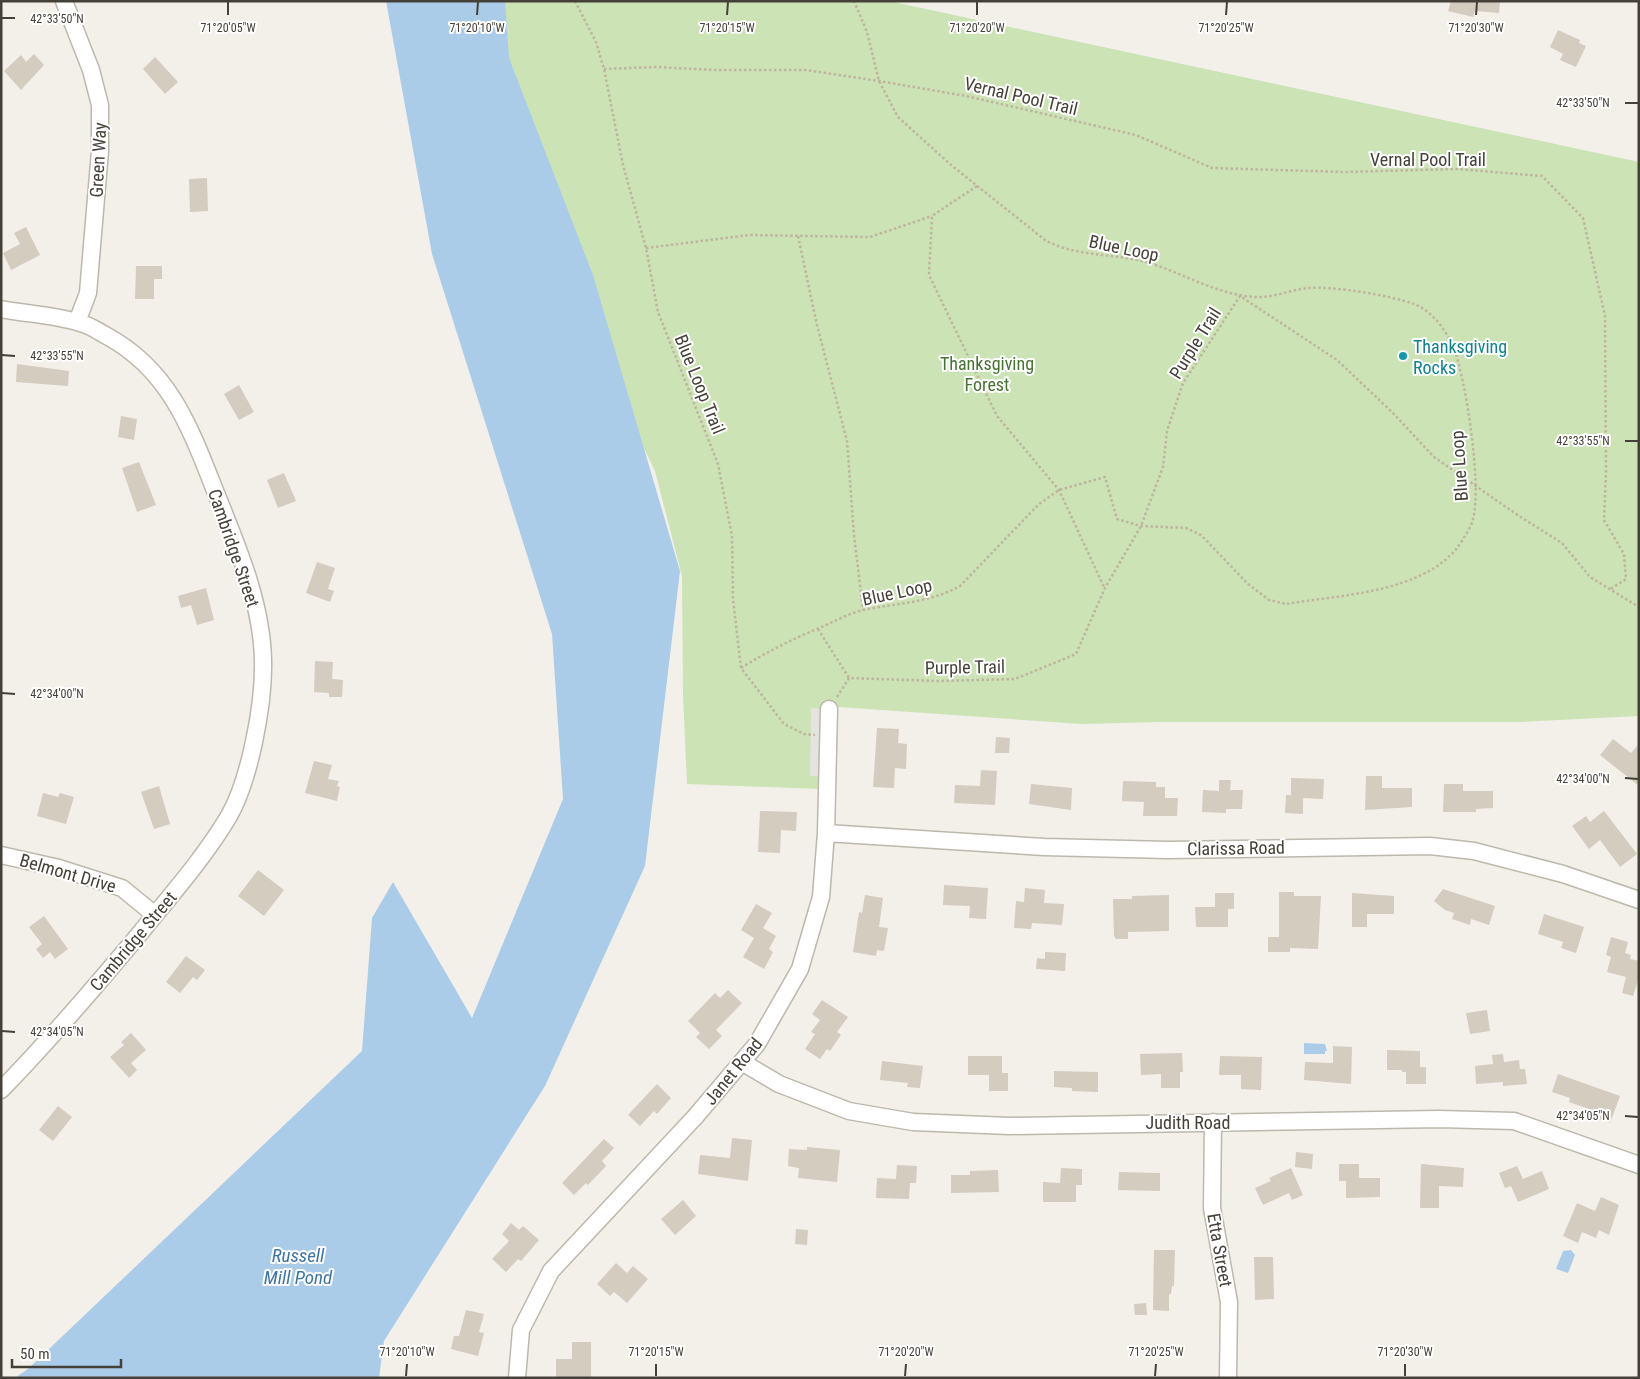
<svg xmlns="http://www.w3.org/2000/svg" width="1640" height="1379" viewBox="0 0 1640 1379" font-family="'Roboto Condensed',sans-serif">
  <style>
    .green { fill: #cce3b5 }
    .parking { fill: #e4e3e0 }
    .water { fill: #abcce9 }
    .building { fill: #d3ccbf }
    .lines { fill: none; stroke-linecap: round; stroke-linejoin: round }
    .minor-casing { stroke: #bdb8ac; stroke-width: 19 }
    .path { stroke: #beb49f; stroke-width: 2.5; stroke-dasharray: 2.5 2.5; stroke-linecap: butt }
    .minor { stroke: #fff; stroke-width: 16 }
    .ticks { fill: none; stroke: #454138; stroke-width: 2 }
    .culture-dot { fill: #0f9aa8; stroke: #fff; stroke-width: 2 }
    .labels { text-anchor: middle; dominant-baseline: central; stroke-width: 4; stroke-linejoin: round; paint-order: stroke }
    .street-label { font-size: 18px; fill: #454138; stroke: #fff }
    .culture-label { font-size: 18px; fill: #0d838f; stroke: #fff; text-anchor: start }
    .park-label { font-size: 18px; fill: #467230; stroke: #fff }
    .water-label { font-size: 19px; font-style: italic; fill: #3b74a7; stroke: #fff }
    .ticks-label { font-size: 12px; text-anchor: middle; fill: #454138; stroke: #fff; stroke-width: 4; stroke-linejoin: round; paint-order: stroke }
  </style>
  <rect width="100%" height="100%" fill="#f3f0e9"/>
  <path class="green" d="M496,1h393l750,161v554l-120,6h-359l-79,2 -257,-18 -5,83 -132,-5 -4,-89 -1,-119 -27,-105 -17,-35 -124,-338z"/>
  <path class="parking" d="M811,708l18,1 -1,68 -18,-1z"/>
  <path class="water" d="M386,1h119l4,57 84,217 87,296 -35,295 -100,220 -161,255 -5,37h-364l14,-10 333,-317 10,-133 21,-36 79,136 91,-219 -11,-165 -120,-380z
    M1304,1043l21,1 2,7h-2v3h-21z
    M1571,1250l4,5 -7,18 -12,-4 7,-18z"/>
  <path class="building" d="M1451,1h49l-1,12 -24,-2 -2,6 -25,-6z
    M1558,30l22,10 -1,3 7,3 -10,21 -16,-7 3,-6 -13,-7z
    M34,54l10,11 -23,25 -17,-19 17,-16 5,7z
    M155,57l23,25 -13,12 -22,-25z
    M207,178l1,33 -18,1 -1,-33z
    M26,227l14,28 -29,15 -8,-17 17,-9 -6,-11z
    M136,266h26v13h-8v20h-19z
    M17,364l52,7 -1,15 -52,-4z
    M239,385l15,27 -15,8 -15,-26z
    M121,416l16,3 -3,21 -16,-3z
    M139,462l17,43 -19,7 -15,-44z
    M284,473l12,28 -18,7 -11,-28z
    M317,562l18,6 -7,21 6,2 -4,11 -24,-9z
    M206,588l8,32 -17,5 -6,-20 -10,3 -3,-12z
    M315,661l18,1 -1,17 11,1 -1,17h-13v-4l-15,-1z
    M877,728l22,1 -1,14 9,1 -1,25 -11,-1 -1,20 -21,-1z
    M996,737l14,1 -1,15h-14z
    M1613,739l18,14 8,-9v42l-39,-31z
    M314,761l18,4 -4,14 11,2 -2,5 3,1 -3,14 -32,-8z
    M981,770l16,1 -2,34 -41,-2 1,-18 25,1z
    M1366,776h16v12h30v19l-47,3z
    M1291,778l33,1 -1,20 -20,-1v16l-18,-1 1,-18h5z
    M1219,780h12l-1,10h13l-1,19h-16v4l-24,-1 1,-22 16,1z
    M1123,781l33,1v5h9v11h13l-1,18h-34l1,-14 -22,-1z
    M1031,784l41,4 -1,22 -42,-6z
    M1444,784h19v7h30v17l-17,1v3h-33z
    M159,786l11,38 -16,5 -13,-37z
    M43,793l15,4 2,-4 14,4 -8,27 -29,-8z
    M760,811l37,1 -1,19 -15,-1 -1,23 -22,-1z
    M1604,811l33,43 -17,13 -20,-27 -11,9 -17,-23 14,-10 4,6z
    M258,870l26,20 -20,26 -26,-20z
    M944,885l44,3 -2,31 -17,-1 1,-12 -27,-1z
    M1025,888l20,2 -1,13 20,1 -2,21 -30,-2 -1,6 -17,-1 2,-27 8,1z
    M1443,889l52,17 -6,19 -18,-6 -1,6 -18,-6 2,-6 -9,-3 -11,-9z
    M1279,892h15v4h27l-3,53 -28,-1v4h-22v-15h11z
    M1215,893h19v16h-6v18h-32l-1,-20h20z
    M1352,893l42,3v18h-27v13h-15z
    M865,895l18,3 -4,29 9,1 -4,23 -7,-1 -1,6 -23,-4 6,-40 3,1z
    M1169,895v36l-41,1v7h-12l-2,-3 -1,-37h19v-3z
    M756,904l16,9 -9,15 13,8 -7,13 4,3 -9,17 -21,-12 11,-19 -13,-8z
    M1544,914l40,13 -8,26 -15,-5 2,-6 -25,-8z
    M44,916l24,33 -13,10 -5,-7 -7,6 -7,-9 6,-5 -13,-17z
    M1611,937l17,5 -3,11 6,2 -1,4 9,2v17l-6,18 -11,-3 4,-16 -19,-5 4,-15 -5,-2z
    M1045,952l21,1 -1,18 -29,-2 1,-11 8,1z
    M186,956l19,14 -8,10 -4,-3 -13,16 -14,-11z
    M728,990l14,13 -26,27 6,6 -13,13 -13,-12 4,-4 -12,-12 27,-28 5,5z
    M822,1000l26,17 -11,15 4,3 -11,16 -3,-2 -7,10 -15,-10 10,-15 -4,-2 9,-12 -8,-6z
    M1487,1010l3,21 -20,3 -4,-21z
    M131,1033l15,17 -15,13 6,7 -8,8 -19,-21 14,-12 -3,-3z
    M1333,1046l19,1 -1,37 -47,-4 1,-18 28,1z
    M1387,1050l33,1v16h6v17h-20v-12h-4v-2h-15z
    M1182,1053l1,19h-3v16h-19v-14l-20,1 -1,-21z
    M1503,1054l1,8 15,-2 1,9h5l2,15 -24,2v-4l-27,2 -1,-18 18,-2 -1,-9z
    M968,1056h34v17h6v18h-19v-16h-21z
    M1220,1056l42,1 -1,33 -20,-1v-14h-22z
    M882,1061l41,5 -3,22 -13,-1 1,-4 -28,-3z
    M1054,1071l44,1v20l-26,-1v-3l-18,-1z
    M1558,1074l62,22 -10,27 -23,-8 2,-6 -20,-7 1,-4 -18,-6z
    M657,1084l14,14 -14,16 -3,-3 -14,15 -12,-11z
    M58,1106l14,11 -19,24 -14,-11z
    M732,1138l20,2 -4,41 -50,-7 2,-19 30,3z
    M604,1139l10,9 -12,13 4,5 -18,19 -2,-2 -12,12 -12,-12z
    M807,1147l33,3 -3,32 -39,-4 1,-10 -11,-2 1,-17 18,1z
    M1296,1152l17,2 -1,15 -17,-2z
    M1339,1164h20v14h21v19l-34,1v-17h-7z
    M1421,1164l43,4 -1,19 -24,-1v22h-19z
    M897,1165l20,1 -1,17h-6l-1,16 -33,-1 1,-20 19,1z
    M1517,1166l6,13 19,-8 7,18 -31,13 -7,-16 -6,2 -6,-15z
    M1061,1168l21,1v16h-6v17h-33v-20l17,1z
    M1291,1168l12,27 -11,5 -3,-7 -26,12 -8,-17 16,-7 -2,-3z
    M998,1170l1,22 -48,1v-18h19v-4z
    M1119,1172l41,1v18l-42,-1z
    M1601,1197l18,8 -10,30 -10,-5 -3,8 -14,-6 -4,11 -15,-7 14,-33 18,8z
    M683,1200l13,16 -21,19 -14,-16z
    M511,1223l8,7 4,-4 16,14 -18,21 -3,-2 -12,13 -14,-13 17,-18 -7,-7z
    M796,1229l12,1 -1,15 -12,-1z
    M1154,1250h21l-1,36h-2l-1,8h-2v17l-16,-1z
    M1254,1257h19l1,42 -19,1z
    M616,1263l11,10 6,-7 15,13 -21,24 -13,-11 -4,4 -13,-12z
    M1146,1303l1,12h-12l-1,-11z
    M466,1310l18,4 -5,18 5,1 -6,23 -27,-7 3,-13h5z
    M572,1342h19v36h-35v-19h16z"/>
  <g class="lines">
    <g class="minor-casing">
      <path id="minor" d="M64,1l27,69 9,35v46l-12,142 -11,29
        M1,309c26,5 54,6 79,14 10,2 19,9 27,13 60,33 81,86 105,147 22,56 50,116 51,178 1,43 -13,118 -34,155 -25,42 -58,79 -88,116 -45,54 -91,108 -140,158
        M826,833l218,14 124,3 262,-4 44,5 89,23 76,26
        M1,855l58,13 63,20 33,27
        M742,1062l37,22 70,27 64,11 96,4 430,-7 75,2 125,44
        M1213,1122l-1,86 17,94 -1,76
        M517,1378l4,-48 30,-59 144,-154 62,-73 43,-75 21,-72 5,-64 3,-124"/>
    </g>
    <path class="path" d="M575,1l21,41 8,27 19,96 23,83 12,64 60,152 14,72 1,63 8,69 43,56 20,10 11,1
      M604,69l53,-2 57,3h92l73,11 87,15 170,39 76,33 133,4 112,-3 85,7 41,42 22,98 1,156 -2,48 20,34 2,25 -17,11
      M977,186l-45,30 -3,59 68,141 62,74 45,97
      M798,236l19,89 30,116 7,94 9,75
      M646,248l103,-13 121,2 62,-21
      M818,629l31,49
      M741,668c27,-17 54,-30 83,-42 13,-6 26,-13 39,-16 34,-7 66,-7 97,-24l79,-82 20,-14 46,-13 12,42 24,7 45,2 15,7 47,49 21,16 17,4c53,-9 135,-11 171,-56 5,-7 14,-20 16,-29 9,-33 -7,-141 -20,-173 -8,-17 -21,-35 -39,-42 -25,-9 -81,-18 -107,-16 -15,2 -30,8 -45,9 -40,1 -78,-24 -116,-35 -34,-9 -71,-5 -101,-22l-94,-75 -53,-48 -19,-36 -12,-49 -13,-31
      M837,697l12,-19 89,3 77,-2 61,-25 29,-66 36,-62 22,-59 4,-36 16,-48 57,-87 97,64 55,52 42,45 85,59 43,27 28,34 49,30"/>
    <use href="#minor" class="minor"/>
  </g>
  <path class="ticks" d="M228,15v-13M477,15l1,-13M727,15l1,-13M977,15v-13M1226,15l1,-13M1476,15l1,-13M2,18h13M1625,103h13M2,355l13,1M1625,441h13M2,693l13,1M1625,778l13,1M2,1031l13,1M1625,1116l13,1M406,1376l1,-12M656,1376v-12M905,1376l1,-12M1155,1376l1,-12M1405,1376v-12"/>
  <circle class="culture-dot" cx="1403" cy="356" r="5"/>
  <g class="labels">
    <g class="street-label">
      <text transform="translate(1021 96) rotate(13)">Vernal Pool Trail</text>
      <text x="1428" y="159">Vernal Pool Trail</text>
      <text transform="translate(98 160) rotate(-87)">Green Way</text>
      <text transform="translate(1124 248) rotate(12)">Blue Loop</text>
      <text transform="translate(1195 343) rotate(-58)">Purple Trail</text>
      <text transform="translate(700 384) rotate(68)">Blue Loop Trail</text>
      <text transform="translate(1459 466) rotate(-94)">Blue Loop</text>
      <text transform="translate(234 548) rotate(71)">Cambridge Street</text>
      <text transform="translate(897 592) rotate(-12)">Blue Loop</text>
      <text transform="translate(965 667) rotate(-1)">Purple Trail</text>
      <text transform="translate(1236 848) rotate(-1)">Clarissa Road</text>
      <text transform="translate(68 873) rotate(16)">Belmont Drive</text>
      <text transform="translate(133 941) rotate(-50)">Cambridge Street</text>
      <text transform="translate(733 1071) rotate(-51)">Janet Road</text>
      <text x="1188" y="1122">Judith Road</text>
      <text transform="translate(1220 1250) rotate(80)">Etta Street</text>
    </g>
    <g class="culture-label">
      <text x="1413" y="346">Thanksgiving<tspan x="1413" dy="21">Rocks</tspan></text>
    </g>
    <g class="park-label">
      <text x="987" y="363">Thanksgiving<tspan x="987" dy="21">Forest</tspan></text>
    </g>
    <g class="water-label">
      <text x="298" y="1255">Russell<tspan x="298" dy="22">Mill Pond</tspan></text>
    </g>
  </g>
  <g class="ticks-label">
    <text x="57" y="23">42°33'50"N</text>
    <text x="228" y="32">71°20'05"W</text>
    <text x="477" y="32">71°20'10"W</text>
    <text x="727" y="32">71°20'15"W</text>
    <text x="977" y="32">71°20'20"W</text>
    <text x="1226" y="32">71°20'25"W</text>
    <text x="1476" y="32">71°20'30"W</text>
    <text x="1583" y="107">42°33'50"N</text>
    <text x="57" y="360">42°33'55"N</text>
    <text x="1583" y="445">42°33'55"N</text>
    <text x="57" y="698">42°34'00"N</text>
    <text x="1583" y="783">42°34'00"N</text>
    <text x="57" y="1036">42°34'05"N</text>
    <text x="1583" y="1120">42°34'05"N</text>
    <text x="407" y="1356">71°20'10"W</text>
    <text x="656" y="1356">71°20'15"W</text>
    <text x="906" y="1356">71°20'20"W</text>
    <text x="1156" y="1356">71°20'25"W</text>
    <text x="1405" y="1356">71°20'30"W</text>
  </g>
  <rect width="1640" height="1379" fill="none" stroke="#454138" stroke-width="5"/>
  <path d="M12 1359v8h109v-8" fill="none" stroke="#454138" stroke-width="2.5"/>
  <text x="20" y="1359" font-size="15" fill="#454138" stroke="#ffffff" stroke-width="4" paint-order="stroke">50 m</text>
</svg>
